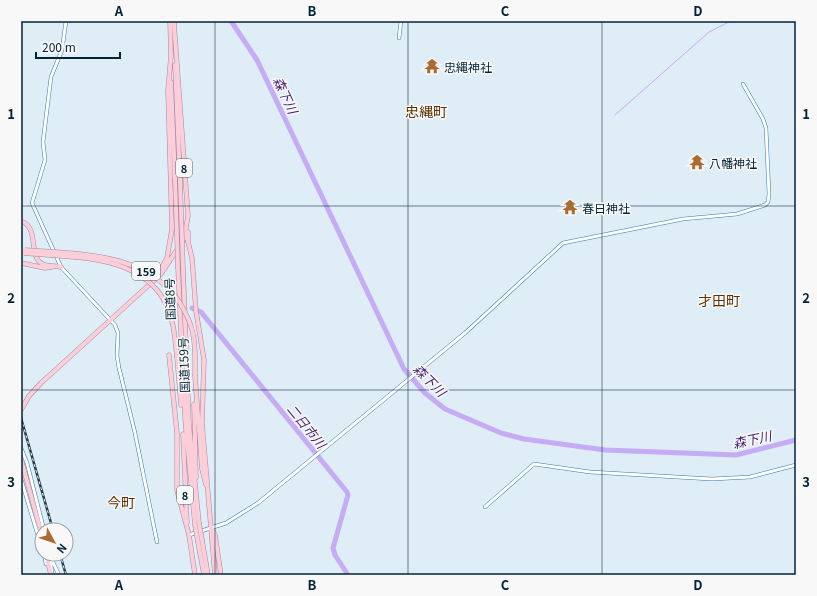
<svg xmlns="http://www.w3.org/2000/svg" width="817" height="596" viewBox="0 0 817 596" font-family="Georgia,'Noto Sans JP',serif">
  <style>
    .lines { fill: none; stroke-linecap: round; stroke-linejoin: round }
    .stream { stroke: #c6abf5; stroke-width: 1 }
    .river { stroke: #c6abf5; stroke-width: 5 }
    .tertiary-casing { stroke: #317aa9; stroke-width: 4 }
    .secondary-casing { stroke: #317aa9; stroke-width: 4 }
    .trunk-casing { stroke: #a58a9b; stroke-width: 5 }
    .tertiary { stroke: #fff; stroke-width: 3 }
    .secondary { stroke: #fff; stroke-width: 3 }
    .trunk { stroke: #fcceda; stroke-width: 4 }
    .rail-casing { stroke: #1f3c4e; stroke-width: 2.5 }
    .rail { stroke: #f8f8f8; stroke-width: 1; stroke-dasharray: 3; stroke-linecap: butt }
    .trunk-bridge-casing { stroke: #a58a9b; stroke-width: 5; stroke-linecap: butt }
    .trunk-bridge { stroke: #fcceda; stroke-width: 4 }
    .grid { fill: none; stroke: #042336; stroke-width: 1; stroke-opacity: 0.55 }
    .labels { text-anchor: middle; dominant-baseline: central; stroke-width: 3; stroke-linejoin: round; paint-order: stroke }
    .shield { fill: #f8f8f8; stroke: #4d6370; stroke-width: 1 }
    .shield-label { font-size: 11px; font-weight: bold; fill: #042336 }
    .poi-label { font-size: 12px; fill: #042336; stroke: #f8f8f8; text-anchor: start }
    .street-label { font-size: 12px; fill: #042336; stroke: #f8f8f8 }
    .water-label { font-size: 13px; font-style: italic; fill: #441c70; stroke: #f8f8f8 }
    .quarter-label { font-size: 14px; fill: #5c3206; stroke: #f8f8f8 }
    .neatline { fill: none; stroke: #042336; stroke-width: 1.5 }
    .grid-label { font-size: 13px; text-anchor: middle; font-weight: bold; fill: #042336 }
  </style>
  <rect width="100%" height="100%" fill="#dfedf7"/>
  <g class="lines">
    <path class="stream" d="M615,115l94,-83 22,-11"/>
    <path class="river" d="M231,21l26,39 147,309 21,24 20,16 56,24 23,6 81,11 131,5 60,-15
      M192,308l9,4 146,180 1,3 -15,53 2,7 13,20"/>
    <g class="tertiary-casing">
      <path id="tertiary" d="M66,21l-4,29 -11,27 -8,65 2,18 -13,43 29,64 54,58 3,8 -1,23 2,12 16,65 22,109
        M399,38l2,-17
        M485,507l49,-43 56,8 122,7 38,-2 46,-12
        M189,535l37,-12 32,-20 207,-170 98,-90 120,-24 54,-5 28,-9 3,-3 1,-8 -3,-66 -3,-9 -20,-35"/>
    </g>
    <g class="secondary-casing">
      <path id="secondary" d="M21,448l6,15 17,67
        M21,479l21,70
        M44,554l2,10
        M49,554l10,21
        M50,556l2,19"/>
    </g>
    <g class="trunk-casing">
      <path id="trunk" d="M170,21l1,36
        M174,21l1,18
        M175,65l5,115
        M171,82l4,97
        M21,221c20,7 5,38 24,44 5,1 11,1 16,2
        M188,232v10l4,16 4,53 8,49 -2,63 13,152
        M21,263l24,5 7,-1
        M178,268l7,150 10,107
        M183,268l6,156 10,99
        M159,272l8,-14 5,-29 -4,-138 3,-36
        M169,355l8,78v57l12,45 6,40
        M177,357l4,48
        M195,376l7,93 4,16
        M194,404l2,74
        M21,410l8,-14 12,-13 120,-109 23,-35 4,-23 -13,-179
        M183,434l4,89
        M21,459l21,77
        M212,529l3,6 6,40
        M202,540l6,35
        M198,542l6,33
        M46,554l5,21"/>
    </g>
    <use href="#tertiary" class="tertiary"/>
    <use href="#secondary" class="secondary"/>
    <use href="#trunk" class="trunk"/>
    <g class="rail-casing">
      <path id="rail" d="M21,418l32,112
        M60,554l6,21"/>
    </g>
    <use href="#rail" class="rail"/>
    <g class="trunk-bridge-casing">
      <path id="trunk-bridge" d="M175,179l3,89
        M180,180l3,88
        M25,250c54,4 122,2 155,53 6,10 11,20 13,31 3,14 2,28 2,42
        M24,253c48,5 119,0 143,53 7,15 8,34 10,51
        M199,523l3,17
        M195,525l3,17"/>
    </g>
    <use href="#trunk-bridge" class="trunk-bridge"/>
  </g>
  <path class="grid" d="M215,21v554M408,21v554M602,21v554M21,206h775M21,390h775"/>
  <defs>
    <g id="temple-bare" transform="scale(1.2)"><path d="M0-6L5-2H3V0L6.5 2.5H4V6H1.5V3h-3V6H-4V2.5H-6.5L-3 0V-2H-5Z" fill="#a96b30" stroke="#f8f8f8" stroke-width="2.5" paint-order="stroke"/></g>
  </defs>
  <g fill-rule="evenodd">
    <use href="#temple-bare" x="432" y="66"/>
    <use href="#temple-bare" x="697" y="162"/>
    <use href="#temple-bare" x="570" y="207"/>
  </g>
  <g class="labels">
    <g class="shield">
      <rect x="176" y="159" width="16" height="18" rx="3"/>
      <rect x="132" y="262" width="28" height="18" rx="3"/>
      <rect x="177" y="486" width="16" height="18" rx="3"/>
    </g>
    <g class="shield-label">
      <text x="184" y="168">8</text>
      <text x="146" y="271">159</text>
      <text x="185" y="495">8</text>
    </g>
    <g class="poi-label">
      <text x="444" y="66">忠縄神社</text>
      <text x="709" y="162">八幡神社</text>
      <text x="582" y="207">春日神社</text>
    </g>
    <g class="street-label">
      <text transform="translate(169 299) rotate(-92)">国道8号</text>
      <text transform="translate(183 365) rotate(-92)">国道159号</text>
    </g>
    <g class="water-label">
      <text transform="translate(286 95) rotate(65)">森下川</text>
      <text transform="translate(430 380) rotate(45)">森下川</text>
      <text transform="translate(307 426) rotate(51)">二日市川</text>
      <text transform="translate(752 439) rotate(-12)">森下川</text>
    </g>
    <g class="quarter-label">
      <text x="426" y="111">忠縄町</text>
      <text x="719" y="300">才田町</text>
      <text x="121" y="502">今町</text>
    </g>
  </g>
  <rect width="817" height="596" fill="none" stroke="#f8f8f8" stroke-width="44"/>
  <g transform="translate(54 542) rotate(130)"><circle r="19" fill="#f8f8f8" stroke="#96a3aa"/>
  <path d="M0-3L7 15L0 10L-7 15Z" fill="#a96b30"/>
  <text y="-6" font-size="11" font-weight="bold" text-anchor="middle" fill="#042336">N</text>
  </g>
  <path d="M36 52v6h84v-6" fill="none" stroke="#042336" stroke-width="2"/>
  <text x="42" y="52" font-size="12" fill="#042336" stroke="#f8f8f8" stroke-width="3" paint-order="stroke">200 m</text>
  <rect x="22" y="22" width="773" height="552" class="neatline"/>
  <g class="grid-label">
    <text x="119" y="16">A</text>
    <text x="312" y="16">B</text>
    <text x="505" y="16">C</text>
    <text x="698" y="16">D</text>
    <text x="11" y="119">1</text>
    <text x="806" y="119">1</text>
    <text x="11" y="303">2</text>
    <text x="806" y="303">2</text>
    <text x="11" y="487">3</text>
    <text x="806" y="487">3</text>
    <text x="119" y="590">A</text>
    <text x="312" y="590">B</text>
    <text x="505" y="590">C</text>
    <text x="698" y="590">D</text>
  </g>
</svg>
